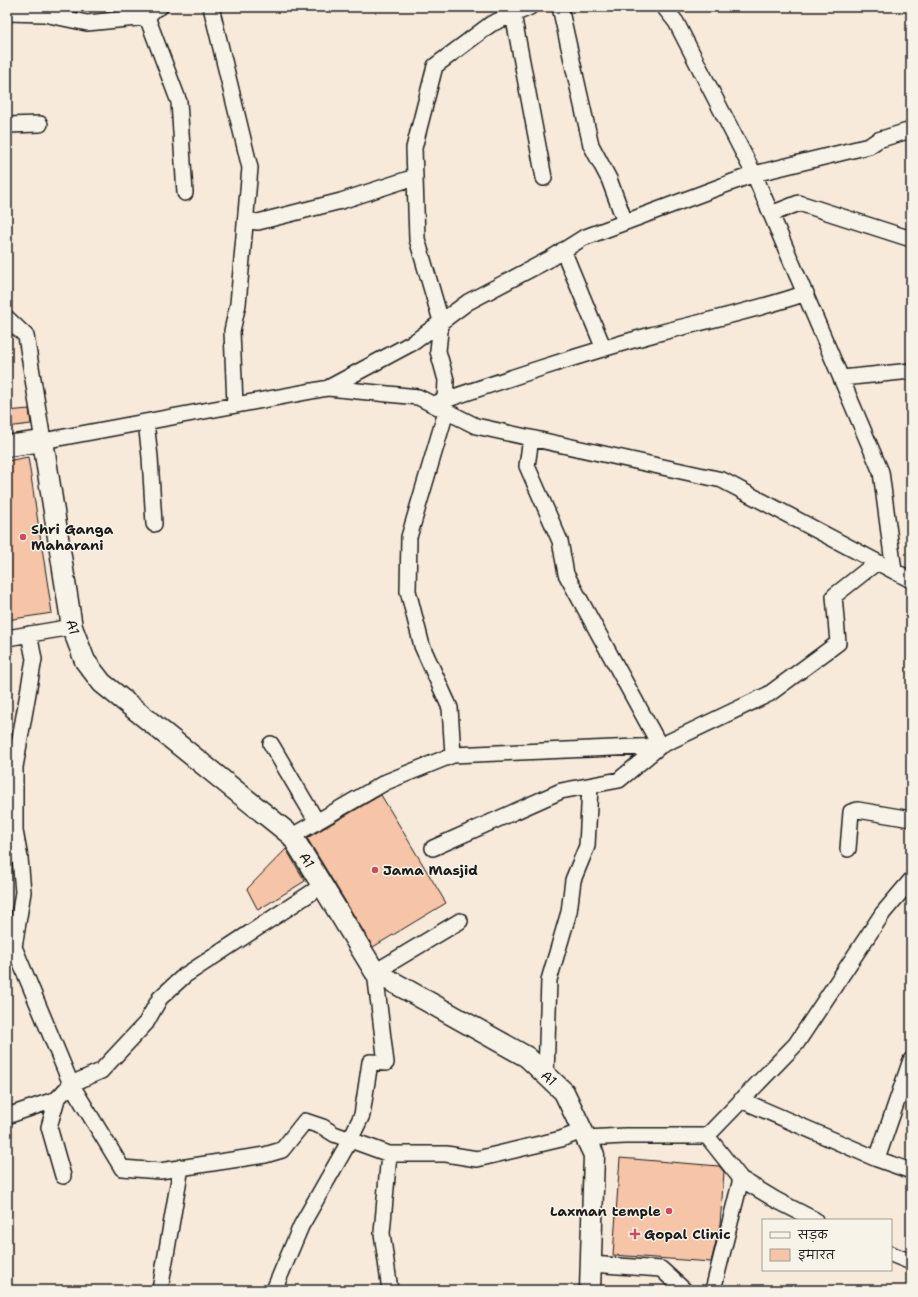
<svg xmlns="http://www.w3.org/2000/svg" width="918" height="1297" viewBox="0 0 918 1297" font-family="'Shantell Sans','Playpen Sans Deva',sans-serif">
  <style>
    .building { fill: #f6c4a6; stroke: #1c1c1c }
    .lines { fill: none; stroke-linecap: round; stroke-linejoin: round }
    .minor-casing { stroke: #1c1c1c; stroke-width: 18 }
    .major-casing { stroke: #1c1c1c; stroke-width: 23 }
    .minor { stroke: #f7f3e8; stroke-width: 15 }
    .major { stroke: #f7f3e8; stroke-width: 20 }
    .poi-dot { fill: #d1495b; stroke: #f7f3e8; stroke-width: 1.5 }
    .labels { text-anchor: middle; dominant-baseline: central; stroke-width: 3; stroke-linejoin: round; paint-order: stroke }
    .poi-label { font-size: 14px; font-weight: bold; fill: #1c1c1c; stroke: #f7f3e8; text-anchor: start }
    .street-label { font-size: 14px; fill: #1c1c1c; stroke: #f7f3e8 }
  </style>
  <rect width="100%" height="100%" fill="#f7eadb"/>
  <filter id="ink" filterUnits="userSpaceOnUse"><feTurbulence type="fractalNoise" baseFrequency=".025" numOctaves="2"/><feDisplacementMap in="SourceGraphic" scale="8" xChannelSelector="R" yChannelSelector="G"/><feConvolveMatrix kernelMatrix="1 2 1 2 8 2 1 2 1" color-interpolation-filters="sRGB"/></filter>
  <g filter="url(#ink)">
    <path class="building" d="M29,409l2,15 -24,3v-16z
      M28,457l24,156 -45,7v-159z
      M381,795l65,108 -73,44 -66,-109z
      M286,849l19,32 -47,29 -11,-21z
      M620,1158l99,8 5,6 -4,53 -9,37 -98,-7z"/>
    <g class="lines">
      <g class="minor-casing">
        <path id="minor" d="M211,7l39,161 -12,136 -6,27 3,74
          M560,7l31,138 18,34 16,43
          M664,7l12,15 78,152 127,298 13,99
          M7,13l37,1 43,9 60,-6 9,-9 4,-1
          M513,14l31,164
          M147,17l32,85 6,91
          M7,125l33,-1
          M771,214l28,-11 112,36
          M246,220l12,2 83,-21 74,-24
          M563,250l41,99
          M7,318l19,18 17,105 285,-53 90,9 58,29 246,54 189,100
          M842,378l69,-7
          M328,388l86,-46 54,-40 80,-42 35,-22 171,-64 115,-28 9,-6 33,-10
          M445,400l1,-20 -8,-29 3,-30 -24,-82 -3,-91 21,-82 56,-42 39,-17
          M436,403c71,-24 142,-48 215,-68 52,-14 104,-24 155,-42
          M446,412l-37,125 -1,54 14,55 28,62 3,47
          M146,422l4,35 4,67
          M29,634l5,25 -19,108v64l5,27 3,34 -9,55 57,137 51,84 38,3 105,-16 17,-5 23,-29 18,6 11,7 55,20h57l31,5 84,-20 21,-8
          M7,638l65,-11
          M271,744l46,78
          M292,836l94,-54 67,-27 207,-9 109,-52 69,-51 -4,-47 43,-34
          M433,848l128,-57 58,-11 41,-34 -94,-172 -6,-33 -33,-75 4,-28
          M848,849l3,-37 7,-2 53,9
          M546,1075l3,-95 20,-68 4,-32 14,-34 3,-60
          M57,1099l-8,28 14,49
          M741,1100l136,59 34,12
          M7,1116l50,-17 14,-15 30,-13 45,-48 14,-25 24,-22 139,-91
          M707,1136l34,43 -28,111
          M586,1138l39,-2h82l89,-92 87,-131 28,-33
          M389,1154l-7,79 8,57
          M877,1159l34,-99
          M741,1179l35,21 39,20
          M891,1254l20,8
          M591,1264l70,5 23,21
          M160,1290l21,-123
          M274,1290l27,-64 49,-86 12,-25 8,-53 16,1 -11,-91 85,-51"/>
      </g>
      <g class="major-casing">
        <path id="major" d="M7,446l36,-5 29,186 13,34 17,22 190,153 83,136 152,85 37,35 30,63 -4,135"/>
      </g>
      <use href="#minor" class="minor"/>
      <use href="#major" class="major"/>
    </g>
  </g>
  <g class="poi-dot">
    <circle cx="23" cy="537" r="4"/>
    <circle cx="375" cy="870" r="4"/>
    <circle cx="669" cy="1211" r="4"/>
    <path d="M633 1228h4v4h4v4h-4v4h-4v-4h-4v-4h4z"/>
  </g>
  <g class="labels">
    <g class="poi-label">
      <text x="31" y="529">Shri Ganga<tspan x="31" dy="16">Maharani</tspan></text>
      <text x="383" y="870">Jama Masjid</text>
      <text x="661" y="1211" text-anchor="end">Laxman temple</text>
      <text x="644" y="1234">Gopal Clinic</text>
    </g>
    <g class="street-label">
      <text transform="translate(73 627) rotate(75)">A1</text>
      <text transform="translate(307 860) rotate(58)">A1</text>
      <text transform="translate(549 1078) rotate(43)">A1</text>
    </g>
  </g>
  <rect width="918" height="1297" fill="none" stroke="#f7f3e8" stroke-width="24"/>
  <rect x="12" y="12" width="894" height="1273" fill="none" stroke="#1c1c1c" stroke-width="1.5" filter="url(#ink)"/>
  <rect x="762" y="1219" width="130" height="52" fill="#f7f3e8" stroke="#9f9d96"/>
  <rect x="770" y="1232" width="20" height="6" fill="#f7f3e8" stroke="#9f9d96"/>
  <text x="798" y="1239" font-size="12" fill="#1c1c1c">सड़क</text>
  <rect x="770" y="1249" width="20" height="12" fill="#f6c4a6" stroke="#9f9d96"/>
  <text x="798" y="1259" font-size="12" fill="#1c1c1c">इमारत</text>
</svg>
